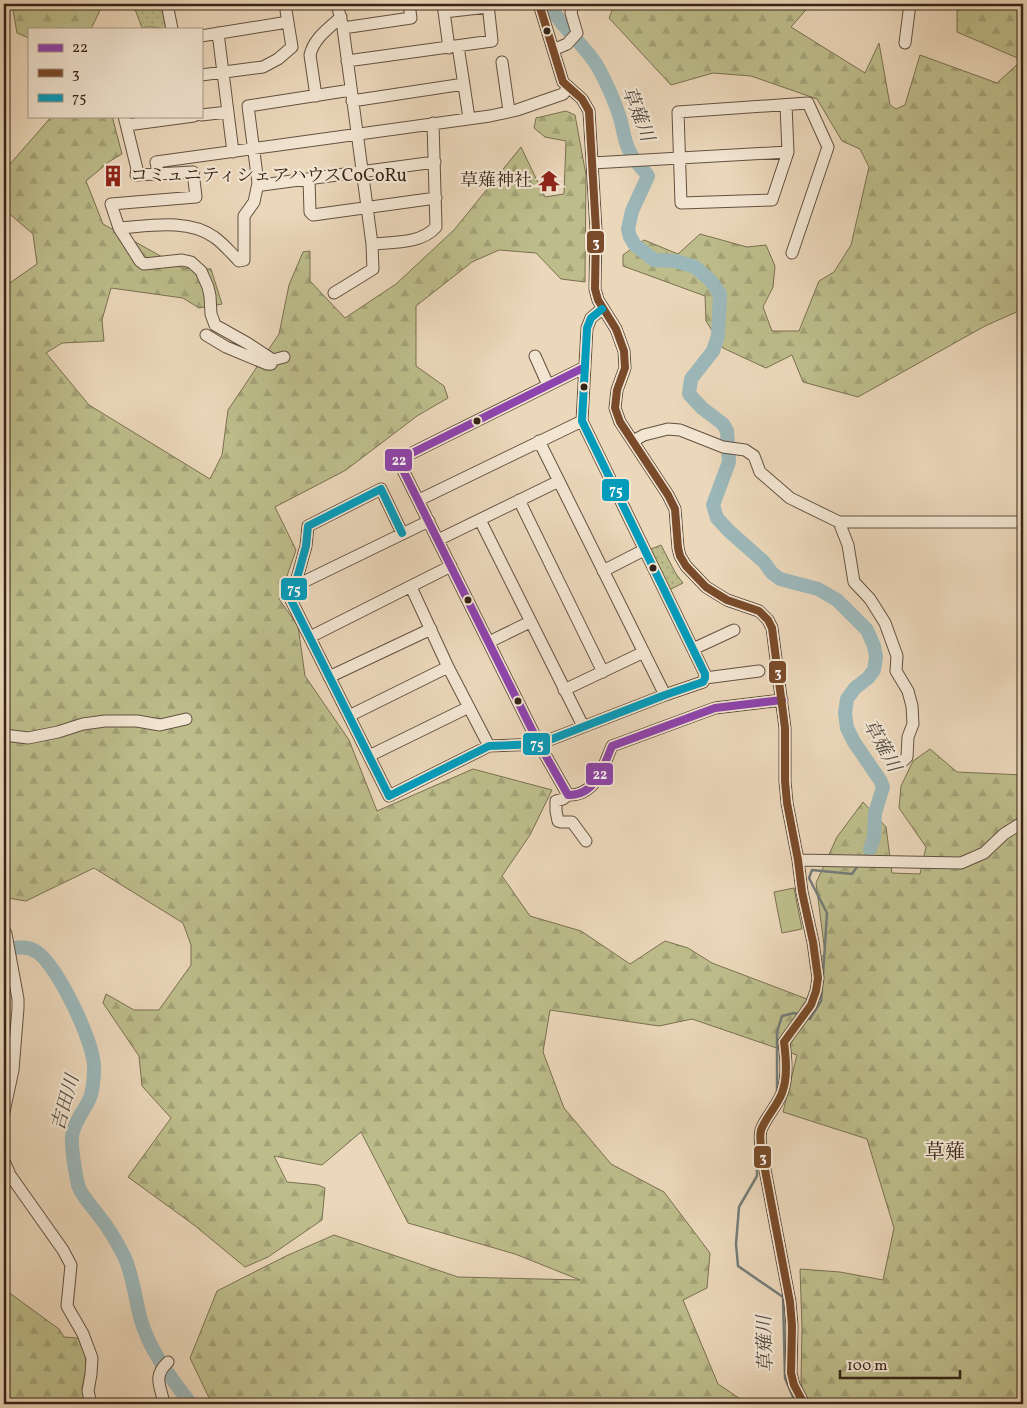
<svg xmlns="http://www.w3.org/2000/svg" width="1027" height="1408" viewBox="0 0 1027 1408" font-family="Vollkorn,'Noto Serif JP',serif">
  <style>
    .grass { fill: url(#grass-dots); stroke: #7a7051 }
    .forest { fill: url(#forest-firs); stroke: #7a7051 }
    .garden { fill: #bdbd8b; stroke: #7a7051 }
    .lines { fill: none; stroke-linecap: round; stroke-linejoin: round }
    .stream { stroke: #737c78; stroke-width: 2.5 }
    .river { stroke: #9cb7b9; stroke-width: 14 }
    .minor-casing { stroke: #635140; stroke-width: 13 }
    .minor { stroke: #f2e5d2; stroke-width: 11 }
    .bus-1-casing { stroke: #f2e5d2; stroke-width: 11 }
    .bus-2-casing { stroke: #f2e5d2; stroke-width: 11 }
    .bus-3-casing { stroke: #f2e5d2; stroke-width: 11 }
    .bus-1 { stroke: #8e44ad; stroke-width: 8 }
    .bus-2 { stroke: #7a4b2a; stroke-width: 8 }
    .bus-3 { stroke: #059cbc; stroke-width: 8 }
    .bus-dot { fill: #362417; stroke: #f2e5d2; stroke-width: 2 }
    .labels { text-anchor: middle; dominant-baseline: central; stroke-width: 4.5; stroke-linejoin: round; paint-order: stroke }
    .poi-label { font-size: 18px; fill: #362417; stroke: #f2e5d2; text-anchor: start }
    .water-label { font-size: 19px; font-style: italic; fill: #504940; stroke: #f2e5d2 }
    .quarter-label { font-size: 20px; fill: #362417; stroke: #f2e5d2 }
    .line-badge { stroke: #f2e5d2; stroke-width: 2 }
    .badge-label { font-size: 14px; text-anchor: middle; font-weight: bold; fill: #fff }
  </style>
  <defs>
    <pattern id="grass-dots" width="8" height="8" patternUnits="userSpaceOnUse" patternTransform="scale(1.25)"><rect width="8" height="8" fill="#bdbd8b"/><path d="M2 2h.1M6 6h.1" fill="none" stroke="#a3a277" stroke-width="1.8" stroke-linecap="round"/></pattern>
    <pattern id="forest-firs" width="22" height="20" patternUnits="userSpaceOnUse" patternTransform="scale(1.25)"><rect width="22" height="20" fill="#bdbd8b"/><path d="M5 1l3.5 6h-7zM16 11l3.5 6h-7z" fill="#a3a277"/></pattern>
  </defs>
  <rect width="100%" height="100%" fill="#ebd7ba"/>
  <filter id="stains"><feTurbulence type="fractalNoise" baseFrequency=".004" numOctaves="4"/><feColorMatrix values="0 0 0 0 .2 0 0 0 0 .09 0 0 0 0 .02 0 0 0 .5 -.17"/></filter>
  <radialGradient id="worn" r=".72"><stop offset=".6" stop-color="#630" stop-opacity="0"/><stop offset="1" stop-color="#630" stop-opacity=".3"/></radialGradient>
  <path class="grass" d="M133,4l29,1 6,24c-9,0 -17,-4 -26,-1z
    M661,545l15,29 7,9 -14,7 -18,-41z"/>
  <path class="forest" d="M12,4h91l-12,25h-62v9l-12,-5z
    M615,4h196l-20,23 74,46 14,-30 11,62 6,4 9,-4 15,-50 77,28 25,-23 -65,-28v-21l18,-7h37l11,8v297l-38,17 -127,71 -55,-15 -11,-27 -26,13 -43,-20 -17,-27 -1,-25 -82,-30v-11l21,-15 34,14 22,-20 47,13 19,-2 9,21 -2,21 -10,20 9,24h27l20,-50 15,-9 17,-27 18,-78 -9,-18 -18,-8 -25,-42 -66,-23 -38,-3 -42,12 -62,-67z
    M566,111l9,4 11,60 -1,107 -24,-3 -25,-26 -37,-3 -27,12 -56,44v60l28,20 4,12 -31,18 -71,54 -71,37 21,43 -17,49 19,27 7,50 44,64 28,71 96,-42 79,21 -22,45 -28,41 28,40 51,15 49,33 35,-23 23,7 24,15 95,36 12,7 2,-5v-43l4,-5 -9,-70 21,-46 26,-35 23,25 6,46 28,1 6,-27 -27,-39 2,-22 12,-25 17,-12 27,23 66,3v629h-218l-4,-22 1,-54 -2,-59 40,3 43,8 11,-52 -27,-89 -84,-27 14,-57 -105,-36 -33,7 -109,-16 -7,42 21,56 47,56 53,28 46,61 -3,35 -24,12 35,84 30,20h-536l-22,-46 27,-67 69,-35 48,-21 124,42 122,3 -65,-26 -107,-31 -47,-91 -39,33 -48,-9 13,26 31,3 7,3 -3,32 -54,37 -23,10 -51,-42 -66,-48 43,-59 -29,-32 -3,-30 -36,-53 3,-9 28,16h25l32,-45v-20l-8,-22 -89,-55 -68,33 -18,-3 -4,-4v-414l3,-10 -3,-3v-180l33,-23 -4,-30 -28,-24 -1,-39 48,-55h60l10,38 -12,7 -24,20 17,43 79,44 29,1 11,35 -23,4 -16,-10 -72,-10 -9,32 2,21 -42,2 -16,10 43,52 121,74 12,-24 6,-45 51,-76 10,-49 14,-33 7,-1v30l35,37 51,-34 58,-54 67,-83 24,50 19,-3 2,-53 -21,-4 -11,-9 2,-10z
    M4,1289l55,40 5,8 13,1 9,9v24l-4,17 5,16h-83z"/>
  <path class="garden" d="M794,888l8,41 -20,4 -8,-41z"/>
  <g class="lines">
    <path class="stream" d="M864,858l6,-9
      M823,975l4,-62 -18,-35 3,-8 40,4 7,-10
      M805,1017l5,2 11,-18 1,-11
      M777,1091v-59l5,-16 12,-3 6,2
      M757,1156v20l-18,31 -3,37 2,22 45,31 2,81 11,26"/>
    <path class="river" d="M550,4c11,25 36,41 49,65 8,15 16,33 21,49 3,10 4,21 8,30 5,13 13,18 20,28l-16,35 -4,18 2,8 5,8 19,15 22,1 19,6 16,14 9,13 -2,42 -5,15 -22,28 -2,15 13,14 21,16 4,7 2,31 -16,43 4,13 12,13 35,31 8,11 8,6 38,10 19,11 30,30 7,16 2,11 -2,13 -6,8 -13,10 -8,11 -2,14 2,15 7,14 26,38 3,7 -8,26 -1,24 -4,12
      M4,949c11,-1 23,-4 33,3 20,13 59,93 57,117 0,8 -1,18 -3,26 -4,13 -17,25 -19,41 -1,15 3,34 6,49 4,12 14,21 21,31 10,12 19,28 26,42 8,19 10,39 15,59 9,33 30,60 51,87"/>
    <g class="minor-casing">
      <path id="minor" d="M167,4l5,25
        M443,4l6,44
        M539,4l24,78 19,17 7,12 7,119 -1,59 3,11 18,29 8,22 1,17 -8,22 -2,18 5,14 48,73 7,14 3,39 2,8 6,10 20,21 21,13 32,11 9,9 4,8 13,100v53l2,22 11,57 4,32 11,50 5,36 -2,13 -5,14 -27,37c2,16 4,35 -2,51 -5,13 -16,24 -21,37 -2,8 0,16 1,24l28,148 2,24 -1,47 3,12 10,19
        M444,12l44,-5
        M343,28l68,-10 -2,-14
        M218,33l15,119
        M201,36l87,-14
        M905,43l5,-39
        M458,46l11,72
        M553,50l14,-6 10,-11 -6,-20 2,-9
        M347,61l145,-20 -4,-37
        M502,62l7,49
        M201,75l62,-8 15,-8 14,-12 -7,-43
        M351,90l-103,16 10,77 4,2 173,-23
        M316,96l-6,-41c4,-17 19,-27 31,-38
        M352,101l112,-17
        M786,105l2,47 -16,48 -91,3 -3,-91 130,-9 20,44 -36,106
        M201,115l27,-3
        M124,116l13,53 -1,6 57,-3 3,25 -85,7 8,24c29,-2 69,-10 95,9 9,6 17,16 25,24l5,-1v-44l10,-14 4,-19
        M127,125l67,-9
        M592,163l196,-11
        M157,167l-1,-5 334,-46 27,-6 46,-16 5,-6
        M309,179l1,33 3,3 123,-17
        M119,228l21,33 4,3 38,-4 9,2 10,9 7,16 2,9 1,18 4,11 32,18 26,17
        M372,244c21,-2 49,0 64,-17l-3,-104
        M334,293l39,-24 -1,-25 -29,-216 -6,-24
        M206,335l20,12 41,17h4l2,-4 11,-3
        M535,356l13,29
        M585,367l-187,93 141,284 29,51c28,1 35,-28 44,-49l103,-38 67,-8
        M539,441l126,254
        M633,441l11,-6 24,-6 12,1 43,17 22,3 9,6 6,16 30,26 49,24h184
        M419,500l163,-79
        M519,500l84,172
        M480,520l103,206
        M839,522l9,23 6,37 16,17 15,24 12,33 -1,15 12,20 4,15 1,18 -5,13 -1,20 -4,4 -5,2
        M402,533l-21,-44 -73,37 -2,20 -15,54 98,196 100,-50 50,-2 126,-49 38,-13 2,-4v-4l-123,-253 5,-93 4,-10 11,-9
        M438,540l121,-59
        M603,571l41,-21
        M295,586l134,-65
        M411,587l37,80 41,79
        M310,637l141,-71
        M489,642l41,-20
        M693,649l41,-19
        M329,677l102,-48
        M705,678l54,-7
        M564,690l80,-38
        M349,716l99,-49
        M4,735l24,3 30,-6 25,-8 22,-3h32l23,4 26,-6
        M369,756l100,-49
        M568,795l-5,4 -7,2v10l2,10 3,1h11l14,19
        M798,860l163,3 23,-10 20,-19 19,-12
        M4,930l2,4 12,65v9l-5,62 -9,42
        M4,1161l6,14 53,75 8,15 -4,41 16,28 9,24 -1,16 -3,17 3,13
        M164,1404c-3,-18 -12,-27 4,-42"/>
    </g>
    <use href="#minor" class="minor"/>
    <g class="bus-1-casing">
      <path id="bus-1" d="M585,367l-187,93 141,284 29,51c28,1 35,-28 44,-49l103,-38 67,-8"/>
    </g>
    <g class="bus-2-casing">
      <path id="bus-2" d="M539,4l24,78 19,17 7,12 7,119 -1,59 3,11 18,29 8,22 1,17 -8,22 -2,18 5,14 48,73 7,14 3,39 2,8 6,10 20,21 21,13 32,11 9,9 4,8 13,100v53l2,22 11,57 4,32 11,50 5,36 -2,13 -5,14 -27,37c2,16 4,35 -2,51 -5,13 -16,24 -21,37 -2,8 0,16 1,24l28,148 2,24 -1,47 3,12 10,19"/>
    </g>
    <g class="bus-3-casing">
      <path id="bus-3" d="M402,533l-21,-44 -73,37 -2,20 -15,54 98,196 100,-50 50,-2 126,-49 38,-13 2,-4v-4l-123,-253 5,-93 4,-10 11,-9"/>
    </g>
    <use href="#bus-1" class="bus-1"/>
    <use href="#bus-2" class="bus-2"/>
    <use href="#bus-3" class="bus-3"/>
  </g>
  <defs>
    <g id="building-bare" transform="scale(1.725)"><path d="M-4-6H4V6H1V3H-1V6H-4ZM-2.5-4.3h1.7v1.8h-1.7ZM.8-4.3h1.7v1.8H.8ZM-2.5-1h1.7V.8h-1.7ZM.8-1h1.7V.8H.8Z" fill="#8f2418" stroke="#f2e5d2" stroke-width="2.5" paint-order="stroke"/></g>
    <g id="temple-bare" transform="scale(1.725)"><path d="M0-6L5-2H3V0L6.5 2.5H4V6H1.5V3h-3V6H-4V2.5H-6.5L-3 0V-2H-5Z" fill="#8f2418" stroke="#f2e5d2" stroke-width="2.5" paint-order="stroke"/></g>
  </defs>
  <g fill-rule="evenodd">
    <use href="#building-bare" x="113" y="176"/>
    <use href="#temple-bare" x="549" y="181"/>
  </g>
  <g class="bus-dot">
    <circle cx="547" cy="31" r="4.5"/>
    <circle cx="584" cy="387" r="4.5"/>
    <circle cx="477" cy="421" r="4.5"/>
    <circle cx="653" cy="568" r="4.5"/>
    <circle cx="468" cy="600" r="4.5"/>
    <circle cx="518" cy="701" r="4.5"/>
  </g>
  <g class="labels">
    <g class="poi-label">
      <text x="130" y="176">コミュニティシェアハウスCoCoRu</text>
      <text x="532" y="181" text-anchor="end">草薙神社</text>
    </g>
    <g class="water-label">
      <text transform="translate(637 114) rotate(69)">草薙川</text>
      <text transform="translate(881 746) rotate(61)">草薙川</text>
      <text transform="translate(66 1103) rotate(-74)">吉田川</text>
      <text transform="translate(766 1344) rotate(-92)">草薙川</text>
    </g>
    <g class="quarter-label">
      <text x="945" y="1153">草薙</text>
    </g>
  </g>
  <g class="line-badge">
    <rect x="586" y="230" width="19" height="24" rx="5" fill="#7a4b2a"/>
    <rect x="384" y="448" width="29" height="24" rx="5" fill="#8e44ad"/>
    <rect x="601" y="478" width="29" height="24" rx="5" fill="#059cbc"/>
    <rect x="280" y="577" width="28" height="24" rx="5" fill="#059cbc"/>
    <rect x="768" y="660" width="19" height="24" rx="5" fill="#7a4b2a"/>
    <rect x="522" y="732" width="29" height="24" rx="5" fill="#059cbc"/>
    <rect x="585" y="762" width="29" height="24" rx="5" fill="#8e44ad"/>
    <rect x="753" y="1145" width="19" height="24" rx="5" fill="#7a4b2a"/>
  </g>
  <g class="badge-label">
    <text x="596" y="247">3</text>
    <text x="399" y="465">22</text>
    <text x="616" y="495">75</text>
    <text x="294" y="594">75</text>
    <text x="778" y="677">3</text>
    <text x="537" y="749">75</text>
    <text x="600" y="779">22</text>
    <text x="763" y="1162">3</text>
  </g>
  <rect width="1027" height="1408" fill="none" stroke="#ebd7ba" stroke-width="20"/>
  <rect x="5" y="5" width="1017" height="1398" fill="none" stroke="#362417" stroke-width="2.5"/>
  <rect x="10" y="10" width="1007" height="1388" fill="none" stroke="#362417"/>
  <rect x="28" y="28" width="175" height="90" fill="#f2e5d2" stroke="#a79887"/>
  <rect x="38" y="44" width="25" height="8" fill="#8e44ad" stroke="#a79887"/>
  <text x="72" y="52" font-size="15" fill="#362417">22</text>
  <rect x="38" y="69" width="25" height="8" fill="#7a4b2a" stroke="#a79887"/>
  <text x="72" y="78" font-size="15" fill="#362417">3</text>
  <rect x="38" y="94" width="25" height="8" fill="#059cbc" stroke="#a79887"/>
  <text x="72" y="102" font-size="15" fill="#362417">75</text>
  <path d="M840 1370v8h120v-8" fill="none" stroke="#362417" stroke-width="2.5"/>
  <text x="847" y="1370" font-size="15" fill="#362417" stroke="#f2e5d2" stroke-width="4" paint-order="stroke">100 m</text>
  <rect width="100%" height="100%" filter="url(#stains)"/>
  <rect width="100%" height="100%" fill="url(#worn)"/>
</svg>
